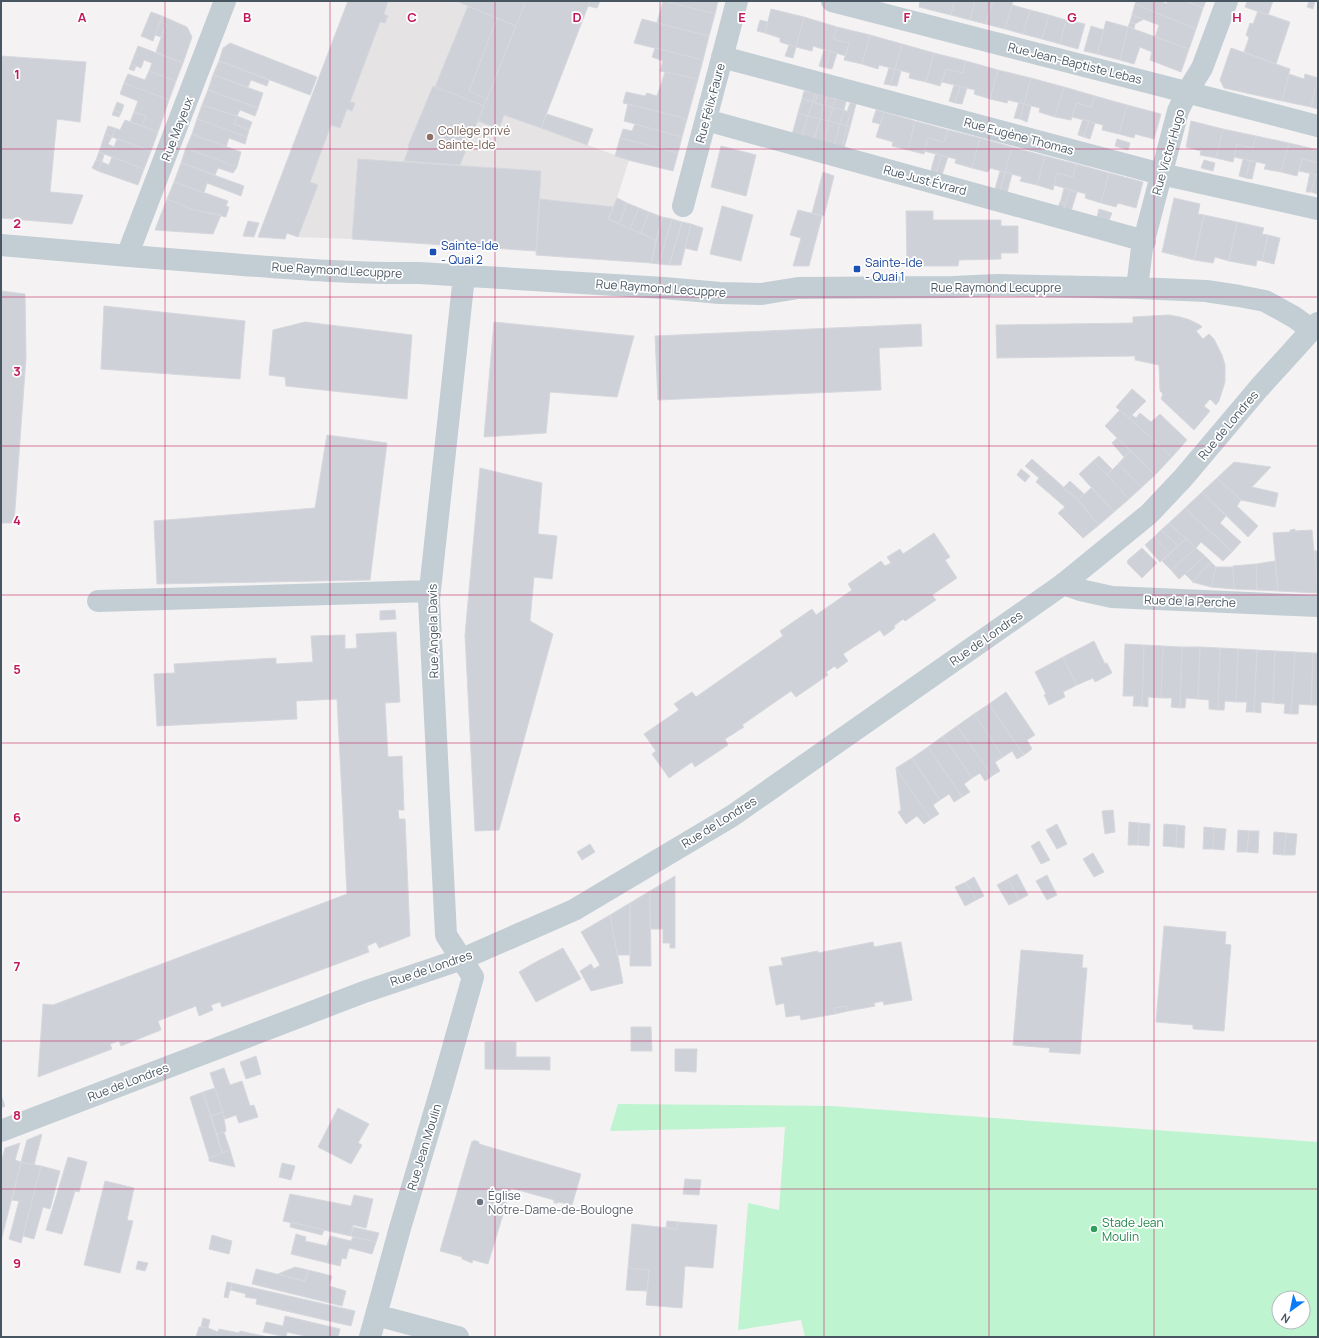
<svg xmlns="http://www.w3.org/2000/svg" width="1319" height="1338" viewBox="0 0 1319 1338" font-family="Manrope,sans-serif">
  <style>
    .education { fill: #e5e3e4 }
    .green { fill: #bff4d1; fill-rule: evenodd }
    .building { fill: #ced1d8; stroke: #d6d8de }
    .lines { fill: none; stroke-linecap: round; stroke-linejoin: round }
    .minor { stroke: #c2cdd4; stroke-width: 22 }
    .tertiary { stroke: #c2cdd4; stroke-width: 22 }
    .grid { fill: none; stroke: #c2185b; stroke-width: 1; stroke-opacity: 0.55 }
    .education-dot { fill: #8d6e63; stroke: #fff; stroke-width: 1.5 }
    .transit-dot { fill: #1a4fb4; stroke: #fff; stroke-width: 1.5 }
    .worship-dot { fill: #6b7280; stroke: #fff; stroke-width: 1.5 }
    .leisure-dot { fill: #2e9e5b; stroke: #fff; stroke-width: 1.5 }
    .labels { text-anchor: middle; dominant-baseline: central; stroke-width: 3.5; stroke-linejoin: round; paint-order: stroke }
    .street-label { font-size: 12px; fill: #485662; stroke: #fff }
    .education-label { font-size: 12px; fill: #785e54; stroke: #fff; text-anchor: start }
    .transit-label { font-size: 12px; fill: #164399; stroke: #fff; text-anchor: start }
    .worship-label { font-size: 12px; fill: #5b616d; stroke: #fff; text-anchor: start }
    .leisure-label { font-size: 12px; fill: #27864d; stroke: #fff; text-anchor: start }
    .grid-label { font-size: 13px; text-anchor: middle; font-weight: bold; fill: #c2185b; stroke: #fff; stroke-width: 3.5; stroke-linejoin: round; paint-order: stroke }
  </style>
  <rect width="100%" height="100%" fill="#f4f2f2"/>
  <path class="education" d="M348,1h242l-49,127 88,32 -12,38 -9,21 48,21 -5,23 -115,-8v-4l-184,-12 -54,-2 -11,-4 -2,6 -27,-2z"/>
  <path class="green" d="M618,1104l214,2 486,36v195h-513l-4,-17 -63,10 10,-127 31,7 6,-83 -175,4zM1279,1298h24v24h-24z"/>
  <path class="building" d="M348,1h40l-4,13 4,2 -3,7 -5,-1 -30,80 5,1 -3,8 -5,-2 -7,19 -9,-3 -21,57 8,3 -20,52 -11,-4 -2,6 -27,-2z
    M456,1h70l-10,25z
    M526,1h64l-49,127 -37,-13 -5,14 -21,-8z
    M590,1h10l-3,7 -9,-2z
    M663,1l52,13 -6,22 -52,-13z
    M664,1h54l-3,13z
    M920,1h34l-3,14 -32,-8z
    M954,1h21l-5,19 -19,-5z
    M975,1h18l-7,23 -16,-4z
    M993,1h20l-8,28 -19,-5z
    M1136,1h24l7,3v-3h19l17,7 -7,21 -61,-25z
    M1186,1h20l-3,7z
    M1247,1h26l-5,14 -23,-8z
    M1309,1h6l-2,8 -6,-2z
    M1135,4l61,25 -7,20 -34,-12 4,-12 -27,-10z
    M1012,5l18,5 -7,24 -18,-5z
    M468,6l29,12 -28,73 18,8 -3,7 -49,-19z
    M771,9l33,8 -8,30 -16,-5v-4l-15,-5z
    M1030,10l19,5 -7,24 -19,-5z
    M1258,11l32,11 -14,42 -32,-12 5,-14 -3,-3 4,-12 3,1z
    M151,12l11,4 -9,25 -12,-5z
    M1049,15l17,5 -6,24 -18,-5z
    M1132,15l12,4 -9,5 -5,-2z
    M162,16l25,11 5,10 -9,26 -27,-11 10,-28 -6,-2z
    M804,17l33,10 -4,12 16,4 -3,13 -33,-10 -1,5 -16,-4z
    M497,18l19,8 -29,73 -18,-8z
    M642,19l67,17 -6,24 -69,-17z
    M760,20l8,2 -3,11 -8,-2z
    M1066,20l19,4 -7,25 -18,-5z
    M1106,21l22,6 -8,33 -23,-6z
    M160,22l6,2 -5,13 -6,-2z
    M1130,22l5,2 -1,5 -6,-2z
    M1091,26l13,4 -7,24 -13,-3z
    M837,27l33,8 -8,29 -18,-4 5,-17 -16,-4z
    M1128,27l61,22 -8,23 -31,-12 2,-8 -12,-5 -6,17 -14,-4z
    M870,35l32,9 -7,25 -16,-4 -1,4 -16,-5z
    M230,43l87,34 -7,18 -91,-34 4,-13z
    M902,44l32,9 -8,29 -17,-4 1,-5 -15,-4z
    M789,45l7,2 -3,11 -8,-2z
    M138,46l45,17 -7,18 -27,-10 3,-8 -8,-3 -3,8 -10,-4z
    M655,48l48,12 -5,19 -38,-8 3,-10 -11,-4z
    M1231,48l59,21 -8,32 -58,-13 -4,-8z
    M824,50l6,1 -4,17 -7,-2z
    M830,51l7,2 -5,16 -6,-1z
    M934,53l32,8 -3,12 -17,-4 -6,17 -14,-4z
    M1,56l85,6 -6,60 -23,-3 -7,73 33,3 -11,29 -71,-6z
    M219,61l50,19 -2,6 -16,-6 -3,7 -35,-12z
    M966,61l32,9 -8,29 -16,-5 1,-4 -33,-8 4,-13 17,4z
    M131,64l5,2 -2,5 -5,-2z
    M889,68l6,1 -5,16 -6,-1z
    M895,69l6,2 -4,15 -7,-1z
    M998,70l33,8 -7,26 -16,-4 -1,3 -17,-4z
    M149,71l27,10 -7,19 -45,-17 4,-9 17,6z
    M665,72l33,7 -11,40 -64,-16 3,-11 19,4 2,-3 10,3z
    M1289,74l15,5 1,-5 13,4 -7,29 -29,-6z
    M213,75l50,18 -5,15 -50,-18z
    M1318,76v33l-7,-2z
    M1031,78l33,9 -9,30 -16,-5 1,-4 -16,-4z
    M124,83l45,17 -11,32 -16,-6 4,-10 -12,-4 4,-11 -18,-7z
    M954,85l6,1 -5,17 -6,-2z
    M433,86l51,20 -24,59 -56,-4 5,-13 -1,-2z
    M960,86l7,2 -5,16 -7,-1z
    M1064,87l31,9 -4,11 -15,-4 -5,17 -16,-3z
    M208,90l50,18 -3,8 -15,-6 -3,6 -35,-11z
    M804,91l11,2 -2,9 -11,-3z
    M815,93l3,1 -3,9 -2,-1z
    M818,94l9,2 -3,9 -9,-2z
    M827,96l8,3 -2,9 -9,-3z
    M1095,96l32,9 -8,29 -17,-4 1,-5 -31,-8 4,-14 15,4z
    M802,99l11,3 -5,14 -10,-3z
    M835,99l11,2 -2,9 -11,-2z
    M117,102l7,3 -3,8 -7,-3z
    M813,102l11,3 -4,14 -12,-3z
    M1019,102l5,2 -4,15 -6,-1z
    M850,103l6,1 -6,23 -3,-1 3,-13 -3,-1z
    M628,104l59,15 -5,18 -58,-16z
    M1024,104l7,2 -4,16 -7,-3z
    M202,105l35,11 -3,8 15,6 -2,7 -50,-18z
    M824,105l9,3 -4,13 -9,-2z
    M1127,105l34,9 -7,25 -19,-5 -1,4 -15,-4z
    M833,108l11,2 -4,14 -11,-3z
    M114,110l7,3 -2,4 -7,-2z
    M844,110l6,3 -3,13 -7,-2z
    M876,110l8,2 -4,12 -8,-2z
    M134,112l12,4 -4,10 -12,-4z
    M884,112l31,9 -7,29 -16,-4 1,-4 -17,-5z
    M798,113l10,3 -6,21 -10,-2z
    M547,114l46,15 -6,16 -46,-17z
    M237,116l15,6 -3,8 -15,-6z
    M808,116l12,3 -6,21 -12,-3z
    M197,119l50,18 -2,7 -16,-6 -3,9 -34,-13z
    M820,119l9,2 -5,22 -10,-3z
    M1083,119l6,2 -5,15 -5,-5z
    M125,120l33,12 -7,19 -39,-14 3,-9 5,2z
    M829,121l11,3 -6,22 -10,-3z
    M915,121l33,9 -4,12 -16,-4 -4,16 -16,-4z
    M1089,121l6,2 -5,16 -6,-2z
    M1191,121l32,8 -7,29 -16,-3 1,-4 -15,-4z
    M635,124l47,13 -4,16 -58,-15 3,-9 9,2z
    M840,124l7,2 -5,21 -8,-1z
    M108,126l7,2 -3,9 -7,-3z
    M847,126l3,1 -6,21 -2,-1z
    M1223,129l33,7 -3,12 -16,-4 -4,18 -17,-4z
    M948,130l32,8 -8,30 -17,-5 1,-4 -32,-8 4,-13 16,4z
    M1079,131l5,5v1l-6,-2z
    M105,134l7,3 -4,7 6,3 3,-8 34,12 -7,18 -45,-17z
    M192,134l49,18 -4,15 -51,-19z
    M1256,136l33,7 -8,29 -17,-3 2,-5 -32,-7 3,-13 16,4z
    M620,138l58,15 -5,18 -41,-10 -17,-5z
    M980,138l32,9 -7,25 -15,-4 -2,4 -16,-4z
    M1117,139l13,4 -2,7 -13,-4z
    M1289,143l29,7v13l-16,-4 -5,17 -16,-4z
    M721,146l35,9 -10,41 -35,-9z
    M1012,147l33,9 -8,29 -17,-4 2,-4 -17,-5z
    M186,148l51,19 -4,6 -15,-5 -3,7 -34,-12z
    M99,152l5,2 -2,8 -6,-2z
    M936,153l5,2 -4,16 -5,-5z
    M941,155l7,2 -6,18 -6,-1z
    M1045,156l31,8 -3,13 -16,-4 -4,17 -16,-5z
    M112,157l32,12 -6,16 -40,-14 4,-9 7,3z
    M358,159l183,12 -5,80 -184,-12z
    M1243,159l7,2 -4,17 -7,-2z
    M1302,159l16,3v13l-19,-4z
    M96,160l6,2 -4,9 -6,-3z
    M1204,160l11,3 -2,8 -12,-3z
    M1250,161l6,1 -4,17 -6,-1z
    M181,163l63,23 -3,10 -34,-13 -3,10 -30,-11z
    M1076,164l33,9 -8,30 -16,-5 1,-4 -32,-9 3,-12 16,4z
    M932,166l5,5 -1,3 -5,-2z
    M1000,171l5,1 -5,19 -5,-2z
    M823,172l11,4 -10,40 -12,-3z
    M1005,172l7,2 -5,19 -7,-2z
    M1109,173l34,9 -7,26 -18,-5 -2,4 -15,-4z
    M1310,173l6,2 -5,17h-5z
    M1316,175h2v19l-7,-2z
    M174,182l54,19 -2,5 3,1 -3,10 -32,-7 -27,-11z
    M1064,188l6,2 -5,16 -4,-6z
    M1070,190l7,2 -6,19 -7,-2z
    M617,198l10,5 -8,21 -11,-5z
    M1174,198l26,6 -2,10 6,1 -10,45 -32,-8z
    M167,199l27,11 27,5 -8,19 -58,-4z
    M540,199l74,8 -6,12 48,21 -5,23 -115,-8z
    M1061,200l4,6 -1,3 -6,-2z
    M627,203l12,5 -9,21 -11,-5z
    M722,206l31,9 -12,46 -31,-7z
    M639,208l10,4 -8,21 -11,-4z
    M1099,209l13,4 -3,7 -12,-3z
    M798,210l24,6 -13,50h-16l8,-28 -11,-3z
    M906,211h27v9h68v6h17v27h-17v6l-42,1 -1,6h-51z
    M649,212l13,5 -6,23 -15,-7z
    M1204,215l33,7 -8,39 -14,-4 -2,6 -19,-3z
    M662,217l10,2 -13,45 -8,-1z
    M672,219l10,3 -13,43 -10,-1z
    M248,221l11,2 -5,14 -11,-1z
    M682,222l9,2 -10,41h-12z
    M1237,222l27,6 -2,6 6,1 -6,26 -5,-1 -1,6 -27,-5z
    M691,224l12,4 -6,23 -12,-3z
    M1268,235l12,3 -6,26 -12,-3z
    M1,291l24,3 1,64 -12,165h-13z
    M104,306l141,15 -5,58 -139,-10z
    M1169,315l11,2 10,3 10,5 2,2 -6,4 7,8 6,-5 5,5 8,16 3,10v17l-6,19 -3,4 -6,-6 -6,7 6,5 -16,19 -33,-31 2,-5 -3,-3 -1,-26 -24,-5v-4l-138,2 -1,-33 137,-2v-6z
    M305,322l107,13 -5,64 -121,-13 -1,-9 -16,-2 4,-45z
    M494,322l140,14 -17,61 -67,-5 -4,41 -62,4z
    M921,324l1,22 -43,2 2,42 -223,10 -3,-64z
    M1132,389l14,12 -17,17 -13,-11z
    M1120,410l52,47 -17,18 -50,-49z
    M1140,413l11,9 9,-8 27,26 -15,17 -43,-39 3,-3 4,3z
    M327,435l60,8 -17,137 -213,4 -3,-63 161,-13z
    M1117,438l13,13 -6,6 -12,-14z
    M1130,451l25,24 -13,12 -24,-23z
    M1099,456l13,13 -5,6 -14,-14z
    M1032,459l46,41 21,25 -16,13 -25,-25 7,-6 -29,-25 3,-4 -14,-12z
    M1093,461l14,14 22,24 -15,13 -35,-38z
    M1234,462l37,5 -19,20 26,6 -3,14 -34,-7 -24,-22z
    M1118,464l24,23 -13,12 -22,-24z
    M480,468l62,15 -4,51 19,2 -5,43 -18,-2 -4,44 23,13 -54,196 -24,1 -10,-196z
    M1021,469l9,7 -5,6 -8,-7z
    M1217,478l24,22 -4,6 21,20 -10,11 -46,-45z
    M1070,481l14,13 -6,6 -15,-12z
    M1092,487l22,25 -15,13 -21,-25z
    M1202,492l24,24 -6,7 21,19 -9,10 -47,-44z
    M1185,508l47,43v1l-9,9 -22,-19 -5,6 -27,-25z
    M1169,523l17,16 -8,7 -17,-16z
    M1295,529v2l17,-1 6,63 -40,-2 -5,-58 17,-1v-2z
    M1161,530l17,16 -8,7 -16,-16z
    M934,533l16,24 -5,3 12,18 -25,17 4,5 -31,21 -2,-2 -9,7 1,2 -11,8 -4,-6 -37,24 5,7 -11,8 -2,-3 -9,6 2,3 -32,22 -5,-6 -49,34 2,2 -19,12 3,6 -33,22 -3,-5 -23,16 -17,-24 4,-3 -12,-17 35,-24 -5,-6 18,-12 4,5 87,-61 -3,-5 32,-22 4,6 36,-25 -4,-6 33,-23 4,5 6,-3 -4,-6 13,-8 3,5z
    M1154,537l16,16 -10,9 -15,-17z
    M1186,539l10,9 -25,22 -9,-9z
    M1142,548l15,15 -15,15 -15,-15 1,-3z
    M1196,548l9,8 -26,23 -8,-9z
    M1314,551h4v42z
    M1205,556l6,6 -18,20 -8,-8z
    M1275,561l3,30 -21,-1 -1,-26z
    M1211,562l5,5 -5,20 -19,-5z
    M1256,564l1,26 -23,-1 -1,-23z
    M1216,567h17l1,22 -23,-2z
    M395,610l1,9 -16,1v-9z
    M396,632l4,70 -15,1 3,54 14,-1 2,54h-6l1,9h6l5,117 -31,12 -3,-6 -9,4 2,6 -147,55 -2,-5 -9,3 2,5 -14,6 -3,-10 -38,15 3,9 -40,16 -2,-5 -9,3 2,5 -74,28 5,-73 10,1 294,-111 -10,-195 -41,2 1,18 -140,7 -3,-52 21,-1 -1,-9 102,-6v6l37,-2 -2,-26 34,-1v14l12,-1 -1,-14z
    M1094,641l11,23 2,-1 5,10 -17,9 -2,-4 -16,7 -14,-28z
    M1125,644l19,1 -2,61h-9l1,-10h-11z
    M1144,645l19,1 -2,52 -13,-1v10l-6,-1z
    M1163,646l19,1 -2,61 -9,-1 1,-9h-11z
    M1182,647h18l-2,52 -12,-1 -1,10h-5z
    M1200,647l20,1 -2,62 -9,-1v-9l-11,-1z
    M1220,648l18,1 -2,53 -11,-1 -1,9h-6z
    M1238,649l19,1 -3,62h-8l1,-10h-11z
    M1257,650l18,1 -2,52 -12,-1v11l-7,-1z
    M1275,651l20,1 -4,62 -7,-1 1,-9 -12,-1z
    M1295,652l18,1 -2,52 -12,-1 -1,10h-7z
    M1313,653h5v52h-7z
    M1063,657l14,28 -14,7 2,5 -16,8 -5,-10 2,-1 -11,-22z
    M1006,692l29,43 -8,5 5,9 -8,6 -35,-51z
    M989,704l35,51 -7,4 -5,-8 -9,6 -29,-43z
    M974,714l29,43 -8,5 5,9 -8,5 -35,-50z
    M957,726l35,50 -7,5 -5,-8 -8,5 -29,-42z
    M943,736l29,42 -8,6 6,8 -8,5 -34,-50z
    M928,747l34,50 -8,5 -5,-8 -9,6 -28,-42z
    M912,758l28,42 -7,5 6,9 -8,5 -35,-51z
    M896,768l35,51 -7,5 -7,-8 -11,8 -8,-12 3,-2z
    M1113,810l2,22 -10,2 -3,-23z
    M1129,822l10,1 -1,22h-10z
    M1139,823l11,1 -1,22 -11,-1z
    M1057,824l10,20 -10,5 -11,-19z
    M1164,824l13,1 -1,22 -13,-1z
    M1177,825l8,1 -1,22 -8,-1z
    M1204,827l10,1 -1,21h-10z
    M1214,828l12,1 -2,21 -11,-1z
    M1238,830l11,1 -2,21h-10z
    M1249,831h10l-1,22 -11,-1z
    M1274,832l12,1 -2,22 -11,-1z
    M1286,833l11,1 -2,21h-11z
    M1039,841l11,19 -9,4 -10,-18z
    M590,844l5,8 -13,8 -5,-8z
    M1093,853l11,19 -10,5 -11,-18z
    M1017,874l11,21 -9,5 -11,-21z
    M1047,875l10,20 -10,5 -11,-19z
    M675,876v72h-5v-5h-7v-14h-13v-38z
    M974,877l10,19 -8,4 -10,-18z
    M1008,879l11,21 -10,5 -12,-20z
    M966,882l10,18 -11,6 -10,-19z
    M650,891l1,75h-21v-63z
    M630,903v52h-13l-7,-40z
    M610,915l13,68 -32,8 -11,-20 11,-7 3,5 6,-4 -19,-33z
    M1164,926l62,6 -1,12 6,1 -7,86 -31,-2v-4l-37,-3z
    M873,942l1,5 27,-5 11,58 -28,5 -1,-4 -9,2 1,3 -27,5 -1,-5 -13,2 1,6 -34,6 -1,-5 -14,2 -2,-14 -8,2 -7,-38 14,-2 -2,-7 37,-7v2z
    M563,948l18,31 -45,23 -17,-30 15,-9z
    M1021,950l62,5 -1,13h5l-7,86 -31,-2 1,-4 -37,-3z
    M847,1006l1,5 -13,3 -1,-6z
    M631,1027h20l1,24h-21z
    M485,1042h31v15h34v13l-65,-1z
    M675,1049h22l-1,23 -21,-1z
    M256,1056l5,18 -15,5 -6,-17z
    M224,1068l6,17 12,-4 8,25 4,-1 4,12 -19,6 -3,-8 -11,4 -15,-46z
    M215,1088l8,24 -12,4 -8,-24z
    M203,1092l19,61 -13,5 -19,-61z
    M1,1095l4,11 -4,2z
    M338,1108l31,16 -11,19 4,2 -11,19 -33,-17z
    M223,1112l3,19 -9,3 -6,-18z
    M224,1132l6,18 -8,3 -5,-19z
    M42,1134l-8,31 -13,-3 6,-22z
    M474,1140l5,2v2l102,30 -9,31 -14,-3v1h-4v-3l-43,-12 -23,76 -15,-4 -1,3 -10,-4v-2l-22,-6 32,-110 1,1z
    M20,1143l-5,17 6,2 -20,79v-78l4,-15z
    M230,1150l5,17 -26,-6v-3z
    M68,1157l19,5 -8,30 -4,-1 -13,43 -16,-4z
    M21,1162l20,4 -20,77 -12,-4 10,-38 -7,-1z
    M282,1163l13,3 -4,14 -12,-3z
    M41,1166l19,5 -10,38 -7,-2 -9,32 -11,-3z
    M685,1179l16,1 -2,15 -16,-1z
    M105,1181l29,7 -7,32 6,1 -13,52 -36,-8z
    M290,1194l61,12 3,-11 19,4 -7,29 -13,-3 -2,11 -68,-15z
    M667,1221l11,1 -1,7 -11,-1z
    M291,1222l33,8 -2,5 -32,-8z
    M678,1222l39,3 -4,43 -28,-2 -3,42 -36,-3 3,-35 -21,-2 4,-44 45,5z
    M353,1227l26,6 -3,9 -25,-6z
    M296,1234l10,3 -1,4 22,5 3,-10 21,5 2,-4 23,5 -4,12 -23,-6 -3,11 -4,-1 -2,8 -49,-12z
    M212,1235l20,6 -3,13 -20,-5z
    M138,1261l10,2 -3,8 -9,-2z
    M295,1267l13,3 -3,11 -27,-7z
    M628,1268l21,2 -2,21 -21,-1z
    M256,1269l49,12 3,-11 24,6 -3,10 17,5 -4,15 -90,-22z
    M227,1282l5,1 -4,15 -4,-1z
    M232,1283l123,28 -4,15 -95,-22 1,-5 -12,-2 1,-3 -15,-4z
    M285,1316l55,13 -2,8h-29l-22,-5 -1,5 -23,-5 3,-10 17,4z
    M203,1318l7,2 -2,8 -7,-1z
    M199,1327h2l7,1 10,4 1,-3 20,4 1,-2 28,6h-72z"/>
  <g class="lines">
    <path class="minor" d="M832,1l486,125
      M722,57l439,117 157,35
      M706,120l439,121
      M683,206l54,-205
      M1,245c77,7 153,13 230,19 63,5 125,10 188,9l245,15 56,5 42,1 36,-6 155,-1 45,-2 139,3 69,3 33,5 26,5 29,16 18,13
      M127,256l98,-255
      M1137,288l5,-40 36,-137 9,-19 15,-24 25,-67
      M1063,584l17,6 32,7 206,9
      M98,601l332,-10
      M376,1315l82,22
      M370,1337l30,-109 43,-145 30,-106 -27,-42 -17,-336 35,-323"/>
    <path class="tertiary" d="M1,1131l363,-139 98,-33 112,-49 158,-94 330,-231 87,-71 34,-36 76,-90 59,-65"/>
  </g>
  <path class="grid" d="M165,1v1336M330,1v1336M495,1v1336M660,1v1336M824,1v1336M989,1v1336M1154,1v1336M1,149h1317M1,297h1317M1,446h1317M1,595h1317M1,743h1317M1,892h1317M1,1041h1317M1,1189h1317"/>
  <circle class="education-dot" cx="430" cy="137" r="4"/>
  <g class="transit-dot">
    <rect x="429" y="248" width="8" height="8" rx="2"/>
    <rect x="853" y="265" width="8" height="8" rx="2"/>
  </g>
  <circle class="worship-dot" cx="480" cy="1202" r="4"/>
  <circle class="leisure-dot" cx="1094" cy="1229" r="4"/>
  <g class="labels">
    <g class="street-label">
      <text transform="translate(1075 63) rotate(14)">Rue Jean-Baptiste Lebas</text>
      <text transform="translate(710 103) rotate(-75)">Rue Félix Faure</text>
      <text transform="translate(177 129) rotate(-69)">Rue Mayeux</text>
      <text transform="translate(1019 136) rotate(15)">Rue Eugène Thomas</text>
      <text transform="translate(1168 152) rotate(-74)">Rue Victor Hugo</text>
      <text transform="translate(925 180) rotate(15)">Rue Just Évrard</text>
      <text transform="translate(337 270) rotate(3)">Rue Raymond Lecuppre</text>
      <text x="996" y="287">Rue Raymond Lecuppre</text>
      <text transform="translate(661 288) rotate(4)">Rue Raymond Lecuppre</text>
      <text transform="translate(1228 425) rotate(-50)">Rue de Londres</text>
      <text transform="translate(1190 601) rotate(2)">Rue de la Perche</text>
      <text transform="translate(433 631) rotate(-91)">Rue Angela Davis</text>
      <text transform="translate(986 638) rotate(-35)">Rue de Londres</text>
      <text transform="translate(719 822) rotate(-32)">Rue de Londres</text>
      <text transform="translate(431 968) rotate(-19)">Rue de Londres</text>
      <text transform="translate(128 1082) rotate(-21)">Rue de Londres</text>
      <text transform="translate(424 1147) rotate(-73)">Rue Jean Moulin</text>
    </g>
    <g class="education-label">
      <text x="438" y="130">Collège privé<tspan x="438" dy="14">Sainte-Ide</tspan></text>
    </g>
    <g class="transit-label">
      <text x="441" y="245">Sainte-Ide<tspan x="441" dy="14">- Quai 2</tspan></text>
      <text x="865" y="262">Sainte-Ide<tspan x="865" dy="14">- Quai 1</tspan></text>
    </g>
    <g class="worship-label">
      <text x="488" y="1195">Église<tspan x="488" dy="14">Notre-Dame-de-Boulogne</tspan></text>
    </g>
    <g class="leisure-label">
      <text x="1102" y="1222">Stade Jean<tspan x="1102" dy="14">Moulin</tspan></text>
    </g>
  </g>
  <g class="grid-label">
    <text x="82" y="22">A</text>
    <text x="247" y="22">B</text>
    <text x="412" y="22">C</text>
    <text x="577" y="22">D</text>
    <text x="742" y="22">E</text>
    <text x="907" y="22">F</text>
    <text x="1072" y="22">G</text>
    <text x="1237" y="22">H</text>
    <text x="17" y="79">1</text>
    <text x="17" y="228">2</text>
    <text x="17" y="376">3</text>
    <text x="17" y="525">4</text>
    <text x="17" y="674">5</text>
    <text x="17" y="822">6</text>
    <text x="17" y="971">7</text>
    <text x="17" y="1120">8</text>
    <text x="17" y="1268">9</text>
  </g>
  <rect width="1319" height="1338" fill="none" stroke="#485662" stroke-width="4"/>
  <g transform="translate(1291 1310) rotate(213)"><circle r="19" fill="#ffffff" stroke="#b6bbc0"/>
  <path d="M0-3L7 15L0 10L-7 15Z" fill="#0b7cf6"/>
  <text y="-6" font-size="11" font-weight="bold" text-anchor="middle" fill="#485662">N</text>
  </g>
</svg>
